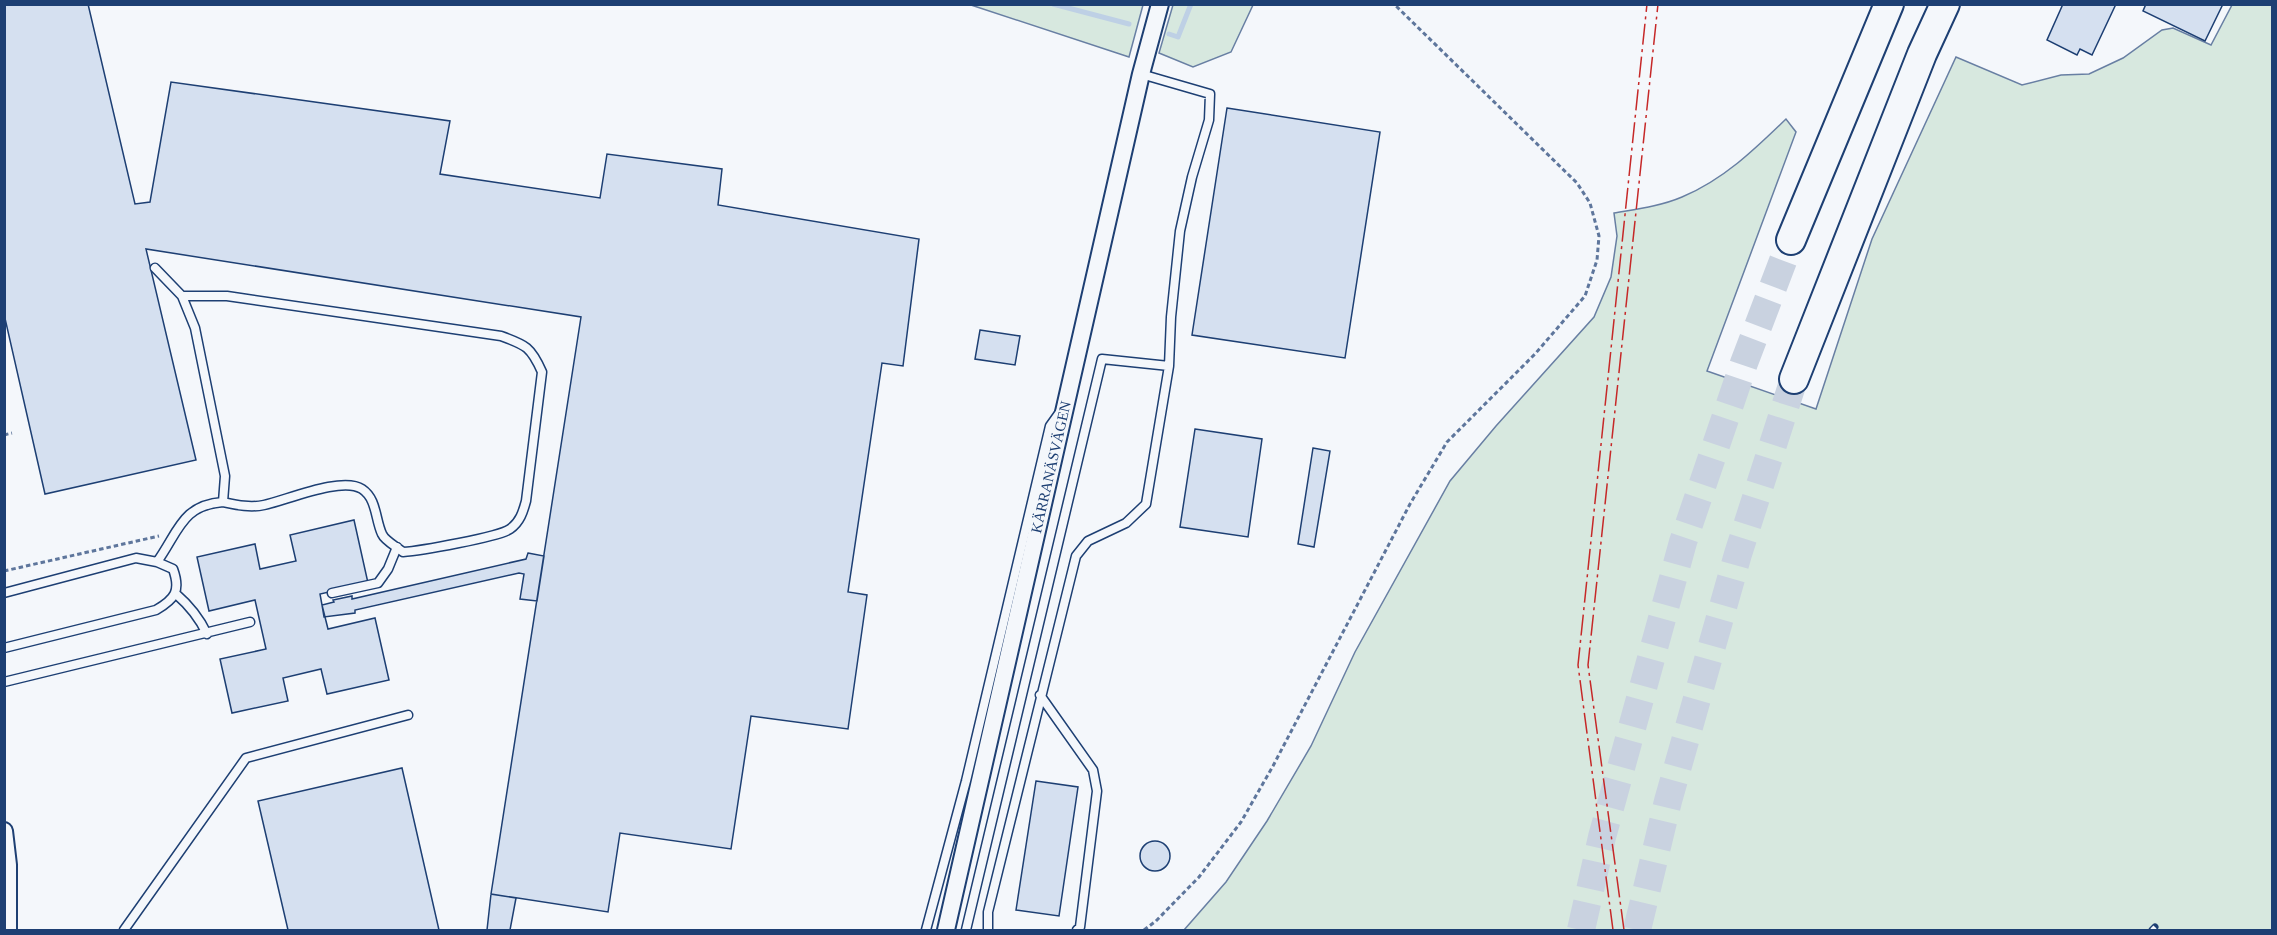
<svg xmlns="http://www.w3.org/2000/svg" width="2277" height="935" viewBox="0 0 2277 935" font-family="Georgia,serif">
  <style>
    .green { fill: #d7e8df; stroke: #687fa3; stroke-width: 1.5 }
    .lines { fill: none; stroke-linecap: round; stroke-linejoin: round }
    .stream { stroke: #bed0e5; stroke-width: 5 }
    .building { fill: #d5e0f0; stroke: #1d3f73; stroke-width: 1.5 }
    .motorway-tunnel { stroke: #c9d2e0; stroke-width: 28; stroke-dasharray: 28 14; stroke-linecap: butt }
    .service-casing { stroke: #1d3f73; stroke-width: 11 }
    .minor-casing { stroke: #1d3f73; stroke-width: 20 }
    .motorway-casing { stroke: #1d3f73; stroke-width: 32 }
    .path { stroke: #5e769c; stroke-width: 3; stroke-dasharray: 4.5 3; stroke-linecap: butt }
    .service { stroke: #f4f7fb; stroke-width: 8 }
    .minor { stroke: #f4f7fb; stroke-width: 16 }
    .motorway { stroke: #f4f7fb; stroke-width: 28 }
    .rail-casing { stroke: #1d3f73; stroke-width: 7 }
    .rail { stroke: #f4f7fb; stroke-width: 4.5; stroke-dasharray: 14; stroke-linecap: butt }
    .power { stroke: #c62828; stroke-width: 1.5; stroke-dasharray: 21 4.5 3 4.5; stroke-linecap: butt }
    .labels { text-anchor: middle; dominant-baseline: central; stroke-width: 4.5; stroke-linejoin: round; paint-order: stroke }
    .street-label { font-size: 15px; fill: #1d3f73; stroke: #f4f7fb }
  </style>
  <rect width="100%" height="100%" fill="#f4f7fb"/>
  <path class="green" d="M971,5h172l-14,52z
    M1173,5v-1l80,1 -22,47 -38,15 -34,-14z
    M2232,5h40v925h-1088l42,-48 41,-61 44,-75 44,-94 95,-171 46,-55 98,-109 17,-40 6,-41 -3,-23c23,-4 47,-7 68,-16 41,-17 72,-47 104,-78l10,13 -89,239 109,38 56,-170 84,-182 66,28 39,-10 28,-1 34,-16 39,-28 11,-2 38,17z"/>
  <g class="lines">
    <path class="stream" d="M1053,4l76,20
      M1169,34l9,3 13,-33"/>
  </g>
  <path class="building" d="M4,4h84l47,200 15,-2 21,-120 279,39 -10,53 160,24 7,-44 115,15 -4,36 201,34 -16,127 -21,-3 -34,229 19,3 -19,134 -97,-13 -20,133 -111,-16 -12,79 -117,-18 90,-577 -435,-68 50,211 -151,34 -41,-180z
    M2063,4h53l-24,51 -12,-6 -3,6 -30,-15z
    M2146,4h77l-18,37 -62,-30z
    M1227,108l153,24 -35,226 -153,-23z
    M980,330l40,6 -5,29 -40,-6z
    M1195,429l67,10 -14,98 -68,-10z
    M1313,448l17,3 -16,96 -16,-3z
    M354,520l14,63 -48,11 2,11 6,24 47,-11 14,62 -62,14 -6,-25 -38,9 5,23 -56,12 -12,-54 46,-10 -11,-49 -46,11 -12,-54 58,-13 5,25 36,-8 -6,-26z
    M528,553l16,3 -7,45 -17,-2 4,-25 -5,-1 -164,37v3l-31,4 -2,-12 12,-3 -1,-2 19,-4v3l174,-40z
    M402,768l37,162h-151l-30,-129z
    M1036,781l42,6 -19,129 -43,-6z
    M1140 856a15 15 0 1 1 30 0a15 15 0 1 1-30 0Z
    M491,894l25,4 -6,32h-23z"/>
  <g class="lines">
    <path class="motorway-tunnel" d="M1581,930l21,-93 81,-295 61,-179 47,-123
      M1637,930l31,-129 70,-247 56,-175"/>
    <g class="service-casing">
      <path id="service" d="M155,268l27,28h45l274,40c25,9 30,11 41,36l-16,129c-3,11 -6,21 -16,28 -11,8 -91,22 -107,23 -6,-5 -18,-11 -21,-18 -7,-15 -5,-35 -20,-45 -20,-13 -75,11 -98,16 -14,3 -27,0 -41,-3
        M4,593l132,-35 21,4c22,-31 25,-57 66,-60l2,-26 -30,-148 -13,-32
        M332,593l46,-10 10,-14 9,-22
        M176,594c14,12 23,23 31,40
        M4,648l152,-38c19,-11 25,-19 17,-41l-16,-7
        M4,682l246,-60
        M1040,695l53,75 4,21 -17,136 -3,3
        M124,930l122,-172 162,-43
        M926,930l40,-149 84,-355 10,-14
        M966,930l136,-571 67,7
        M988,930v-18l88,-356 12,-15 38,-18 20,-19 23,-138 2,-49 9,-86 12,-54 17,-57 1,-26 -69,-20"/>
    </g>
    <g class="minor-casing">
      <path id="minor" d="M4,831l4,34v65
        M946,930l195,-856 19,-70"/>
    </g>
    <g class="motorway-casing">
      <path id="motorway" d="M1791,240l98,-236
        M1794,379l128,-325 23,-50"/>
    </g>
    <path class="path" d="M4,435l8,-2
      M4,571l155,-35
      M1144,930l12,-9 43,-44 42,-55 32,-56 137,-262 37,-62 88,-88 50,-58 12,-36 2,-24 -9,-33 -13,-20 -183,-179"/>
    <use href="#service" class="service"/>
    <use href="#minor" class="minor"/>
    <use href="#motorway" class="motorway"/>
    <g class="rail-casing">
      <path id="rail" d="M2152,930l3,-3"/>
    </g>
    <use href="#rail" class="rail"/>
    <path class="power" d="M1613,930l-35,-265 69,-661
      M1624,930l-36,-265 70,-661"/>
  </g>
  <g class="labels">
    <g class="street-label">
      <text transform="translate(1051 467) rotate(-77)">KÄRRANÄSVÄGEN</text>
    </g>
  </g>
  <rect width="2277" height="935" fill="none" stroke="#1d3f73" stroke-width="12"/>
</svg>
